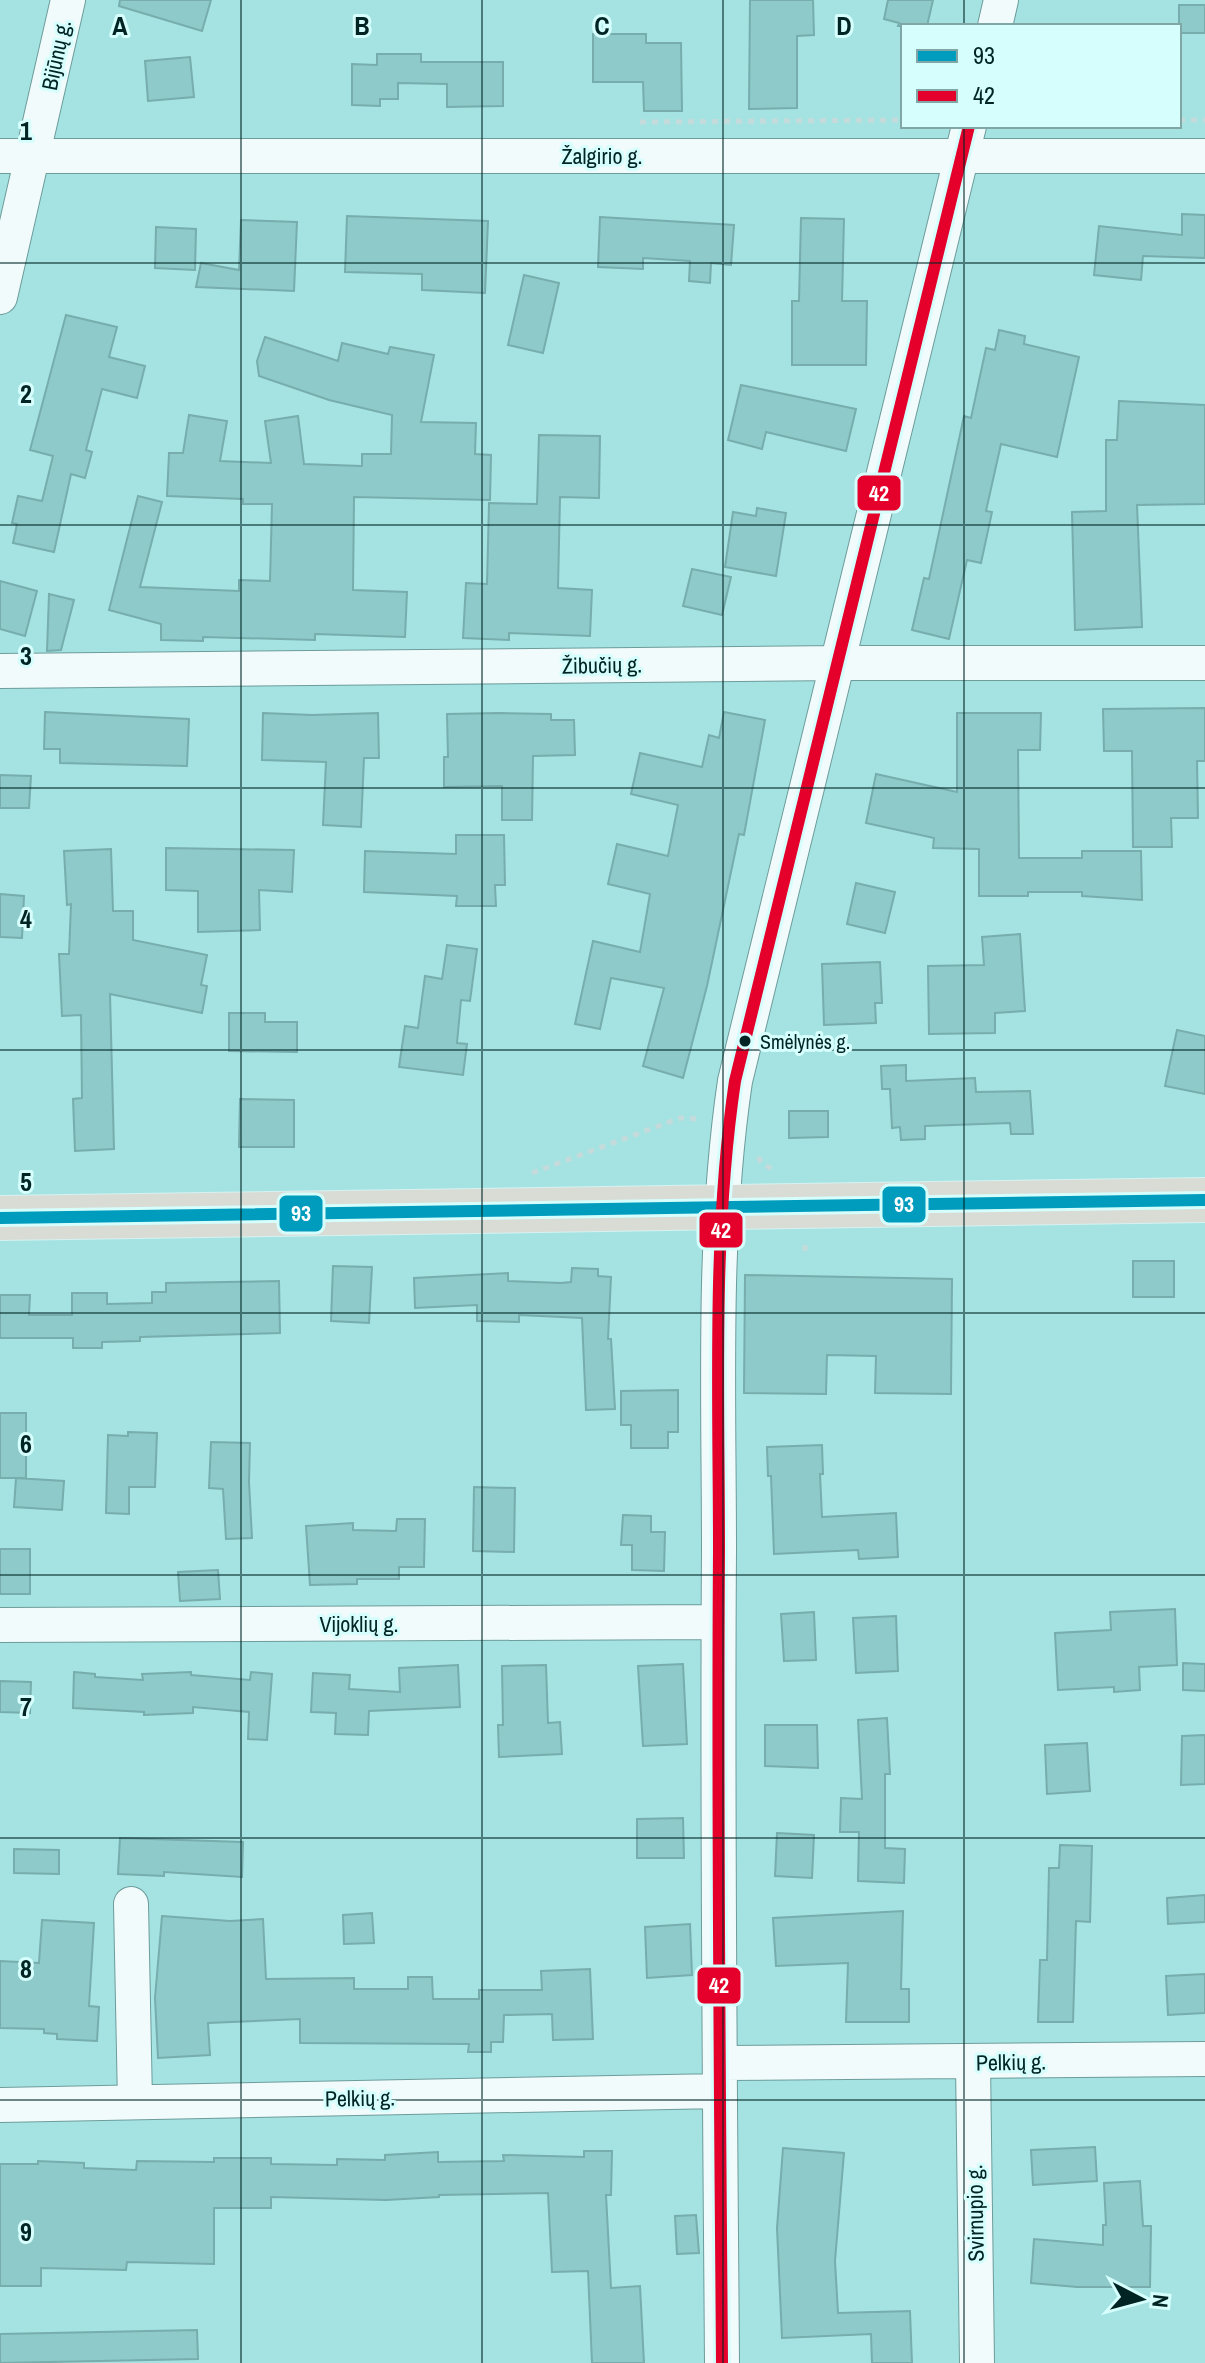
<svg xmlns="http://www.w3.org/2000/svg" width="1205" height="2363" viewBox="0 0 1205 2363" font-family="'Archivo Narrow',sans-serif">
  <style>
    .building { fill: #8dcac9; stroke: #77adac; stroke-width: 2 }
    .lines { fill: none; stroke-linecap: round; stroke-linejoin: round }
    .minor-casing { stroke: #6d9c9b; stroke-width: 36 }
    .highway-casing { stroke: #d6f2f2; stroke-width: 46 }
    .path { stroke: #c5dada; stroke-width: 5; stroke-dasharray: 6 6; stroke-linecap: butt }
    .minor { stroke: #f1fbfb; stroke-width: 34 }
    .highway { stroke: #d9dcd5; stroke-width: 44 }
    .bus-1-casing { stroke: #d5fefc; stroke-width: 18 }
    .bus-2-casing { stroke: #d5fefc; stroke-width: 18 }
    .bus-1 { stroke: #009cbd; stroke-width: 12 }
    .bus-2 { stroke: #e4002b; stroke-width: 12 }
    .grid { fill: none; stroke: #002423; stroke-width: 2; stroke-opacity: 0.55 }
    .bus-dot { fill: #002423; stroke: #d5fefc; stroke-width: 3 }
    .labels { text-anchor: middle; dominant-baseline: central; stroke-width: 6; stroke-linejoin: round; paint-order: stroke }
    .bus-label { font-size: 20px; fill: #002423; stroke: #d5fefc; text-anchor: start }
    .street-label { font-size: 22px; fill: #002423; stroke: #d5fefc }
    .grid-label { font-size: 26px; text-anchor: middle; font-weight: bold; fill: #002423; stroke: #d5fefc; stroke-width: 6; stroke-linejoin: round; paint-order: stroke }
    .line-badge { stroke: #d5fefc; stroke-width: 3 }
    .badge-label { font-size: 22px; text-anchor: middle; font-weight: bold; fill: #fff }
  </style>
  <rect width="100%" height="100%" fill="#a4e3e2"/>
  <path class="building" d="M120,0h91l-9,31 -83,-25z
    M750,0h63l1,35 -17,1v72l-48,1z
    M888,0h45l-6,26h-29l1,-3 -15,-4z
    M1179,5h26v28h-26z
    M593,34h53v9h35l1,68h-38l-1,-29h-50z
    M377,54h44v8h82v44l-56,1v-23l-49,-1v16h-18v7l-28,-1v-41l25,1z
    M190,57l4,40 -46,4 -3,-40z
    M1182,214l23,1v43l-62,-2 -2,24 -47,-5 5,-49 83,9z
    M347,216l141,5 -3,72 -63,-3v-16l-77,-2z
    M600,217l134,8 -3,40 -20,-2 -1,20 -21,-2 1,-20 -47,-3v11l-45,-2z
    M801,218l43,1 -2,82h25l-1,64h-74v-64h7z
    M241,220l56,2 -3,69 -98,-4 5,-24 38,7z
    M156,227l40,2 -1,41 -40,-2z
    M524,275l35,8 -16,70 -35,-8z
    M66,315l51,12 -8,30 36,9 -8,32 -35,-9 -16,61 6,2 -7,26 -14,-4 -17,78 -41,-9 4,-19 -5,-1 6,-27 24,5 11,-45 -23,-6z
    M999,330l26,6 -1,8 55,13 -22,100 -56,-13 -15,67 6,1 -11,51 -14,-3 -18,79 -37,-9 12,-52 5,1 35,-163 7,2 15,-70 9,2z
    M265,337l73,24 4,-18 46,11 2,-7 44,8 -13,67 55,1 -1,31 16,1 -1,45 -136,-3 -1,93 54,2 -2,45 -90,-3v6l-112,-3v4l-42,-1v-16l-52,-14 29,-114 24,6 -22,85 99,4v-11l31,1 2,-77h-29v-5l-76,-3 2,-43h14l6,-38 38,6 -7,40 51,2 -6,-42 33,-5 6,48 58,2v-12h29l1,-39 -63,-15 -70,-24 -2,-15z
    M741,385l115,24 -10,42 -80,-19 -4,17 -34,-9z
    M1119,401l86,4v99l-68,1 5,122 -67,3 -3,-118 34,-1v-71h11z
    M539,435l61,1 -1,62 -39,-1 -2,91 34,2 -2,46 -81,-3v7l-46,-2 3,-55 21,1 2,-81 48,1z
    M757,508l29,5 -10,63 -51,-9 8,-55 23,4z
    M692,569l39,8 -9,38 -39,-9z
    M0,581l37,10 -12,45 -25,-7z
    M49,594l25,6 -13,50 -14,1z
    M1205,708v53h-8l1,57h-27l1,29h-39l-1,-96h-28l-1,-42z
    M45,712l144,7 -2,47 -127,-3v-14h-16z
    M724,712l41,8 -21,115 -5,-1 -32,152 -24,92 -40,-12 21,-78 -53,-10 -11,51 -25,-5 18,-83 47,11 10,-58 -42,-10 9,-40 51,12 10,-51 -47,-11 9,-41 62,14 7,-32 10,3z
    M263,713l49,2 66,-2 1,45h-15l-3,69 -38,-2 3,-63 -64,-2z
    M499,713l52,1v6h23l1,35 -42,1 -1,64h-30v-34l-58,1v-30h4l-1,-43z
    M957,713h84l-1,37h-22l1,108h63v-7h59l1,49 -60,-4v-4h-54v4h-49v-47l-46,-1 1,-10 -68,-15 10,-49 81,18z
    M0,775l31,1 -2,32h-29z
    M456,835h48l1,50h-10l1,21h-40l1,-10 -93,-4 1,-41 91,3z
    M166,848l128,2 -2,42 -33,-2 1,40 -62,2v-41l-32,-1z
    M111,849l2,62h20v29l74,15 -6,30 6,1 -5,27 -92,-19 4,155 -39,2 -2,-52 9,-1 -1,-83 -19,1 -3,-62h10l2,-50 -4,1 -3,-54z
    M856,883l39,9 -10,41 -38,-9z
    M0,894l24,2 -2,42 -22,-1z
    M1020,934l5,77 -30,2v20l-66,1 -1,-68 56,-1 -2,-28z
    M447,945l30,4 -7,52 -9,-1 -4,43 10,1 -4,31 -64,-8 6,-41 13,2 7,-52 17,3z
    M880,962l2,41h-7l1,20 -52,2 -2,-61z
    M229,1013h36v9h32v30l-68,-1z
    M1177,1030l28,6v58l-40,-8z
    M906,1065v16l69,-3 1,14 54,-1 3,43h-22l-1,-11 -85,3v13l-24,1 -1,-13 -8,1 -2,-39h-8l-1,-23z
    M240,1099l54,1v47h-55z
    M789,1111h39v26l-39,1z
    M1133,1261h41v36h-41z
    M333,1266l39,1 -3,56 -38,-2z
    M572,1268l26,1v7l13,1 -3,62h3l4,70 -29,1 -4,-92 -63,-3v7l-42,-1v-16l-62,3 -1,-30 94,-5v8l53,2 10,-1z
    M745,1275l207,4 -1,115 -76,-1 1,-37 -49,-1 -1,39 -82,-1z
    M279,1281l1,52 -140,4v4l-38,1v6h-29v-10h-73v-43h30l-1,20h43v-22h35v11l45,-1v-11h14v-9z
    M678,1390v42h-10v16h-37v-23h-10v-34z
    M0,1413h26v65h-26z
    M128,1432l29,1 -2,54h-26v27l-23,-1 2,-78 20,1z
    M211,1442l39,1 -1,39 3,56 -26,1 -3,-50 -14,-1z
    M822,1445l1,29h-3l2,43 74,-4 2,44 -39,2 -1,-9 -84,4 -3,-78h-3l-1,-29z
    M16,1478l48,3 -2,29 -48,-3z
    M474,1487l41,1 -1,64 -41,-1z
    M623,1515l28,1v16h14l-1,39 -32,-1v-25h-11z
    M397,1519h28l-1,48h-25v12h-42v5l-47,1 -4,-59 47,-3v7l43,1z
    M0,1549h30v45h-30z
    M218,1570l2,29 -40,2 -2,-29z
    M1175,1609l2,56 -38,2 1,23 -26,2v-5l-56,3 -3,-57 56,-3 -1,-18z
    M814,1612l2,48 -32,1 -3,-47z
    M896,1616l2,55 -42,2 -3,-55z
    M1183,1663l22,1v27l-22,-1z
    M683,1664l4,80 -44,2 -5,-80z
    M458,1665l2,42 -91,4 -1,24 -33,-1 1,-21 -25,-1 2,-39 37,2 -1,14 51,3 -1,-24z
    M546,1665l2,58 12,-1 2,32 -63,3 -1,-32h5l-1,-59z
    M74,1672l21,2v3l48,3 -1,-6 49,-2v3l59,5 1,-8 21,2 -5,66 -19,-1 1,-27 -56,-5v6l-49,2v-3l-71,-4z
    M0,1681l31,1 -1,31 -30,-1z
    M887,1718l3,56h-5v74l20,1 -1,34 -46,-2 1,-49h-19l1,-34 21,1 -4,-79z
    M765,1725h52l1,43 -53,-2z
    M1205,1735v49l-24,1 1,-49z
    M1087,1743l3,48 -43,3 -2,-49z
    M683,1818l1,40h-47v-39z
    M777,1833l37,2 -2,43 -37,-2z
    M120,1838l123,4 -1,35 -78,-5v4l-46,-2z
    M1060,1845l32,1 -2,76 -14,-1 -3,101h-35l2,-62h7l2,-92h10z
    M14,1849l45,1v24l-45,-1z
    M1205,1895v27l-37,2 -1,-26z
    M903,1911l-2,78h8v33h-63l2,-59 -72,3 -3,-48z
    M372,1913l2,30 -30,1 -1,-29z
    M162,1916l68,5 33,-2 3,60 88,-1v11h54v-12h24l1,22h46v-9h63l-1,-19 49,-2 3,70 -40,1 -1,-26 -48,1 -1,27h-12v10h-23l1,-8 -169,-1v-24l-92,4 2,32 -52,3 -3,-60z
    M42,1920l52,3 -5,83 10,1 -2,34 -40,-2v-5l-13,-1v-4l-44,-1v-67l39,2z
    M690,1924l2,51 -45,3 -2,-51z
    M1205,1974v39l-37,2 -2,-39z
    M1095,2147l2,34 -64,4 -2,-35z
    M783,2148l61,5 -9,108 3,52 72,-2 2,52h-40l-1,-29 -89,4 -5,-110z
    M584,2151h28l-1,44h-5l5,93 29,-2 4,77h-52l-4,-92 -36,1 -4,-79 -109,2v2l-53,3 -115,-3v11h-57v56l-87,-2 -1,8 -85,-2v18h-41v-122h38v-3l46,2v5l52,2 1,-9 77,1v-4h57v6l66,1v-6l48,1v-5l53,-3v10l66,-1 -1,-6 81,2z
    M1140,2181l3,45h8l-1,61h-73l-46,-4 3,-44 69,6v-20h3l-2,-42z
    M696,2215l3,38 -22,1 -2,-38z
    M197,2330l1,29 -198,4v-29z"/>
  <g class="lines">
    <g class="minor-casing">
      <path id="minor" d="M995,26l6,-26
        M0,156h1205
        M0,297l68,-297
        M0,671l840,-8h365
        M0,1625l718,-3
        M131,1904l4,198
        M720,2063l485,-4
        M973,2063l4,300
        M0,2105l720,-14
        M722,2363c-2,-271 -5,-541 -3,-812 0,-156 -7,-315 16,-470l234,-955"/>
    </g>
    <g class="highway-casing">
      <path id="highway" d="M0,1218l1205,-18"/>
    </g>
    <path class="path" d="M1179,120h26
      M640,122l263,-2
      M758,1157l4,6 13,8
      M532,1173l148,-55 20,1
      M805,1251v-12"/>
    <use href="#minor" class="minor"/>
    <use href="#highway" class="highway"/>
    <g class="bus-1-casing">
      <path id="bus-1" d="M0,1218l1205,-18"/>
    </g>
    <g class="bus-2-casing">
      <path id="bus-2" d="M722,2363c-2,-271 -5,-541 -3,-812 0,-156 -7,-315 16,-470l234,-955"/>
    </g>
    <use href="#bus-1" class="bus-1"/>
    <use href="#bus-2" class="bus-2"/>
  </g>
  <path class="grid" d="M241,0v2363M482,0v2363M723,0v2363M964,0v26M964,126v2237M0,263h1205M0,525h1205M0,788h1205M0,1050h1205M0,1313h1205M0,1575h1205M0,1838h1205M0,2100h1205"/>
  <circle class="bus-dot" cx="745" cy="1041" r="7"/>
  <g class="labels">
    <g class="bus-label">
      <text x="760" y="1041">Smėlynės g.</text>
    </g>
    <g class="street-label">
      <text transform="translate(56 55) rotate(-78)">Bijūnų g.</text>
      <text x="602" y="156">Žalgirio g.</text>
      <text transform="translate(602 665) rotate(-1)">Žibučių g.</text>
      <text x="359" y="1624">Vijoklių g.</text>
      <text transform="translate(1011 2062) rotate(-1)">Pelkių g.</text>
      <text transform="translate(360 2098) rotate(-1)">Pelkių g.</text>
      <text transform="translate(975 2213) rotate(-91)">Svirnupio g.</text>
    </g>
  </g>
  <g class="grid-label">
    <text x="120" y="35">A</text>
    <text x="362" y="35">B</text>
    <text x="602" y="35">C</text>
    <text x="844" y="35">D</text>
    <text x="26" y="140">1</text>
    <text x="26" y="403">2</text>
    <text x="26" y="665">3</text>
    <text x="26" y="928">4</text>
    <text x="26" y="1191">5</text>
    <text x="26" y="1453">6</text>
    <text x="26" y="1716">7</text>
    <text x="26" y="1978">8</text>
    <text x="26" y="2241">9</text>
  </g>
  <g class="line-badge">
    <rect x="856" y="474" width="46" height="38" rx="8" fill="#e4002b"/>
    <rect x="881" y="1185" width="46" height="39" rx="8" fill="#009cbd"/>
    <rect x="278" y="1194" width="46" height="39" rx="8" fill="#009cbd"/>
    <rect x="698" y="1211" width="46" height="38" rx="8" fill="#e4002b"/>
    <rect x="696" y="1966" width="46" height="39" rx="8" fill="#e4002b"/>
  </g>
  <g class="badge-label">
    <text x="879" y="501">42</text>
    <text x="904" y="1212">93</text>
    <text x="301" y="1221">93</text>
    <text x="721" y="1238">42</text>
    <text x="719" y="1993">42</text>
  </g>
  <rect x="901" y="24" width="280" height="104" fill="#d5fefc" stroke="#80a7a5" stroke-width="2"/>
  <rect x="917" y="50" width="40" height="12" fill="#009cbd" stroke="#80a7a5" stroke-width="2"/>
  <text x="973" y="64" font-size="24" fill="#002423">93</text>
  <rect x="917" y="90" width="40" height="12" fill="#e4002b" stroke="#80a7a5" stroke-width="2"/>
  <text x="973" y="104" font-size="24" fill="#002423">42</text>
  <g transform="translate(1141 2299) rotate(96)" stroke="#d5fefc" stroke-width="6" paint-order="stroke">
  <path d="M0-6L14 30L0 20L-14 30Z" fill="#002423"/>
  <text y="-12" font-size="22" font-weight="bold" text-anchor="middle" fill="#002423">N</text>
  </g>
</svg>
